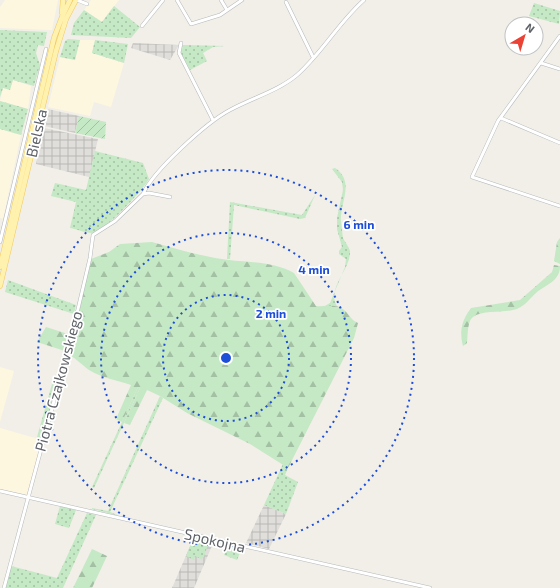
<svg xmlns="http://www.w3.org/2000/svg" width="560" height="588" viewBox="0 0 560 588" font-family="'Exo 2',sans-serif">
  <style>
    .commercial { fill: #fef7e0 }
    .industrial { fill: url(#industrial-grid) }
    .grass { fill: url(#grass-dots) }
    .forest { fill: url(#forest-firs) }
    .garden { fill: url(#garden-furrows) }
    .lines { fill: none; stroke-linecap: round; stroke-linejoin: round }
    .street-casing { stroke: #b5b8bc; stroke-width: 4 }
    .primary-casing { stroke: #f2c960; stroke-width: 5.5 }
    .street { stroke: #fff; stroke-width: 3 }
    .primary { stroke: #fff2af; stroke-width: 4.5 }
    .ring { fill: none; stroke: #1d4ed8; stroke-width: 2; stroke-dasharray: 2 4 }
    .labels { text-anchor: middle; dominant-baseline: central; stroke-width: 3.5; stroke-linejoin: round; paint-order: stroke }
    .street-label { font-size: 15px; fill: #5f6368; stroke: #fff }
    .centre { fill: #1d4ed8; stroke: #fff; stroke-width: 2 }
    .ring-label { font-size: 12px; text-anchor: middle; font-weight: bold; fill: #1d4ed8; stroke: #fff; stroke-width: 3.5; stroke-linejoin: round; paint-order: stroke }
  </style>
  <defs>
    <pattern id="industrial-grid" width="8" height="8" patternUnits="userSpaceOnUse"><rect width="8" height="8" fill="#e0deda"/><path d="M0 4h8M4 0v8" fill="none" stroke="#b9b8b5"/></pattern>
    <pattern id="grass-dots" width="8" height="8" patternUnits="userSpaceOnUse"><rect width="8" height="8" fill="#c5e8c5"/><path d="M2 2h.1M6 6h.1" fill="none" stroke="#a3c0a4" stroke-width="1.8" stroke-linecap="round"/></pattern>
    <pattern id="forest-firs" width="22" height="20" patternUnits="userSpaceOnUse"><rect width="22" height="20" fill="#c5e8c5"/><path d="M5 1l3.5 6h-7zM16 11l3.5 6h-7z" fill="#a3c0a4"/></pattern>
    <pattern id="garden-furrows" width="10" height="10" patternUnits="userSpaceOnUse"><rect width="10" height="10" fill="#c5e8c5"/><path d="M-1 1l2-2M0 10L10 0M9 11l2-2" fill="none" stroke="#a3c0a4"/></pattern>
  </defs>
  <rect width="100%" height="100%" fill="#f1efe8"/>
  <path class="commercial" d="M5,0h53l-6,30 -52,-2v-21z
    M91,0h28l-17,22 -18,-12z
    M80,40h15l-3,13 32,10 -13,44 -17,-5 -4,14 -42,-9 12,-50 15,3z
    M13,80l18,6 -3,23 -28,-8 3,-13z
    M0,129l21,6 -18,84 -3,-1z
    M0,367l14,4 -14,51z
    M0,428l42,12 -15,55 -27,-6z"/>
  <path class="industrial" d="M133,43l46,2 -9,15 -39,-12z
    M48,109l31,7 -4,17 -31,-7z
    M44,128l54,11 -9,38 -53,-13z
    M264,505l22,9 -17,35 -23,-6z
    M194,537l20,4 -20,47h-22z"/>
  <path class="grass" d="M534,3l26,8 -1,13 -30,-8z
    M114,6l26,21 -9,11 -60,-3 3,-12 10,-13 18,12z
    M0,30l47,2 -3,14 -6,-1 -2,8 4,12 -6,21 -21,-6 -3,10 -7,-2 -3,9z
    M68,39l12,1 -5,20 -15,-3 5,-16z
    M95,40l33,4 -4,19 -32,-10z
    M183,45l42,1 -12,1 -10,6 4,8 -17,9 -9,-17z
    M0,101l28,8 -7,26 -21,-6z
    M95,151l48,12 6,16c-6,11 -45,53 -57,54 -7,0 -15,-4 -22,-5l6,-26 -25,-6 4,-13 31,7z
    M335,168c21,14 4,36 6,54 1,5 1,11 2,16 2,4 6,9 7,13 1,19 -24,37 -13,55l-14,1 7,-4 15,-36 1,-8 -7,-5v-3l3,-4 -5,-18v-11l6,-28 -1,-8 -10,-13z
    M315,195l-10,23 -5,1 -66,-14 -4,54h-3l3,-57 72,13z
    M8,280l68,25 -2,9 -69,-22z
    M52,384l5,2 -15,53 -5,-2z
    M138,387l2,1 -46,100 -2,-1z
    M160,396l3,2 -53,114 10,4 -28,-7v-1l16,3z
    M283,464l5,4 -3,7 13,7 -12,32 -22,-9z
    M60,506l16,4 -7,18 -14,-4z
    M87,513l9,2 -33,73h-58l6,-22 46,12z
    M194,537l9,2 5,5 -4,13 -3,2 -6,-3 -1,4 -8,-4z
    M229,544l13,4 -5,12 -13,-5z"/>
  <path class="forest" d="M560,238v26l-6,-3 3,-19z
    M152,242c21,6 42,12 63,16 26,5 55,2 79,15l22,33c9,1 21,-3 28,4 6,5 7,10 14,13l-4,15 -66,130 -38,-24 -63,-31 -27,-17 -13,-6 -17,35 -6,-2 16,-35 -2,-1 -16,35 -6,-3 15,-34c-14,-5 -29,-7 -42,-15 -7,-5 -12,-11 -20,-15l22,-96 18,-7 11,-8z
    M554,265l6,1c0,15 -13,18 -23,26 -8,7 -13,16 -24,18 -12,3 -30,0 -40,7 -6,4 -5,20 -6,26l-4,3c-4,-15 -1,-26 8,-38l49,-8 32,-28z
    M46,327l22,7 -3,17 -28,-9z
    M92,549l15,7 -15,32h-19z"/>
  <path class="garden" d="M79,116l27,6 -1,17 -30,-6z"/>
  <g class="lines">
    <g class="street-casing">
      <path id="street" d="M77,0l10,4
        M177,0l14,24 29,-9 22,-15
        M221,0l6,10
        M286,2l27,55
        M142,26l21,-26
        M560,36l-62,85 -26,56 88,29
        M181,43l-2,10 34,67
        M541,63l19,6
        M501,118l59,25
        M143,194c10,-23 64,-72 87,-84 22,-12 48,-19 67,-35 25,-22 42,-53 67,-75
        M0,242l46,-193
        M0,491l430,97
        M4,588l70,-262 16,-68 3,-23 22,-14 28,-27 6,-1 21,4"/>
    </g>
    <g class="primary-casing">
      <path id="primary" d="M62,13l1,-13
        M0,267l54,-229 8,-21 8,-17
        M0,286l56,-235 10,-32 10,-19"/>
    </g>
    <use href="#street" class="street"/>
    <use href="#primary" class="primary"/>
  </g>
  <g class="ring">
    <circle cx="226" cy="358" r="63"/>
    <circle cx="226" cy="358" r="125"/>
    <circle cx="226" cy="358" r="188"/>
  </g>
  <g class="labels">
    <g class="street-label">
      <text transform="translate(36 133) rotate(-77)">Bielska</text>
      <text transform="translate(58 381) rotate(-75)">Piotra Czajkowskiego</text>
      <text transform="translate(215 540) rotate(13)">Spokojna</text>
    </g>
  </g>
  <circle cx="226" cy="358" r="6" class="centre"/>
  <g class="ring-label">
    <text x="359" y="229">6 min</text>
    <text x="314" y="274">4 min</text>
    <text x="271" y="318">2 min</text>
  </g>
  <g transform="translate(524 36) rotate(38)"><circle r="19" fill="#ffffff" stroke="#bfc1c3"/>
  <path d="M0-3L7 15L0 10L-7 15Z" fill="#ea4335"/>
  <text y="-6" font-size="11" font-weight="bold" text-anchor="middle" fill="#5f6368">N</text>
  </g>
</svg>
